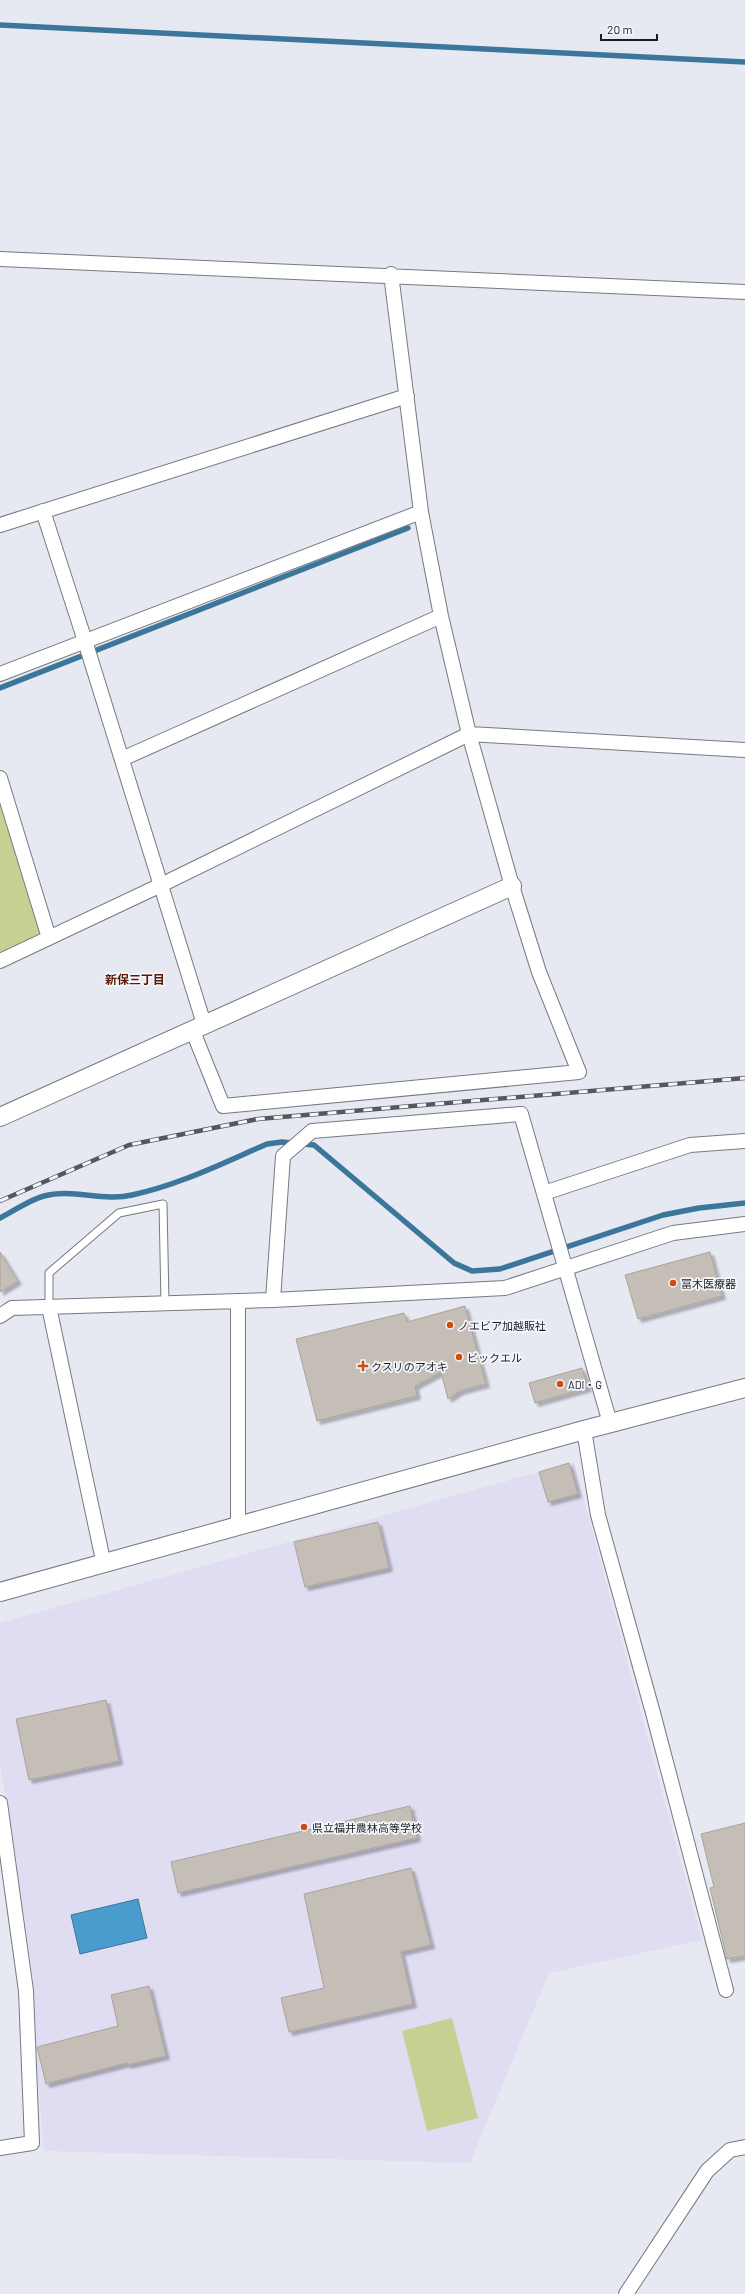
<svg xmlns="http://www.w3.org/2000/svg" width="745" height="2294" viewBox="0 0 745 2294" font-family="Barlow,'Noto Sans JP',sans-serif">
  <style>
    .education { fill: #e0dcf2 }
    .green { fill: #c6d092 }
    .water { fill: #4a9ccf; stroke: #3c769a }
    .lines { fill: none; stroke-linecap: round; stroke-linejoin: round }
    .stream { stroke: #3c769a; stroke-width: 5.5 }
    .building { fill: #c5beb7; stroke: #aaa39c; filter: url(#shadow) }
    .service-casing { stroke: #767980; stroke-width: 9 }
    .minor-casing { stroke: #767980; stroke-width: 16 }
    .tertiary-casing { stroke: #767980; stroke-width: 20 }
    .service { stroke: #fff; stroke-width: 7 }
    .minor { stroke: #fff; stroke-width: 14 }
    .tertiary { stroke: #fff; stroke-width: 18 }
    .rail-casing { stroke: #56575c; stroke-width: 4.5 }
    .rail { stroke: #f4f6fd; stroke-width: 3; stroke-dasharray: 9; stroke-linecap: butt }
    .poi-dot { fill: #d04a13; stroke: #f4f6fd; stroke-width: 1.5 }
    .labels { text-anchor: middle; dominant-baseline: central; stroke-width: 3.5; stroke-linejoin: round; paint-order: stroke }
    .poi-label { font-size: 11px; fill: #1c1d20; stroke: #f4f6fd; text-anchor: start }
    .neighbourhood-label { font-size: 12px; font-weight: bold; fill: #5a1a01; stroke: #f4f6fd }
  </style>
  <defs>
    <filter id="shadow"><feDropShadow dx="3.5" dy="3.5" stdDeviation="1" flood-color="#0004"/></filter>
  </defs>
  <rect width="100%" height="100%" fill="#e6e9f2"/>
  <path class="education" d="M574,1462l128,478 -153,33 -79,190 -426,-12 -10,-112 -1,-59 -33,-216v-141z"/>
  <path class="green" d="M0,794l49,144 -49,23z
    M452,2018l26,100 -51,13 -25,-100z"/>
  <path class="water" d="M138,1899l9,39 -67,16 -9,-39z"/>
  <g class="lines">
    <path class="stream" d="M0,25l745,37
      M0,688l408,-160
      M0,1218c14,-7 29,-18 44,-22 28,-8 59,6 88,-1 47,-10 91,-32 135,-51l15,-2 32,3 140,118 18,8 28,-2 163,-54 36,-7 46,-5"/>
  </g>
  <path class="building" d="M0,1252l18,29 -18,11z
    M710,1252l12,44 -84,23 -13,-44z
    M465,1306l21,78 -26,7 -12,8 -7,-27 -26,14 2,10 -100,25 -21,-82 108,-26 3,9z
    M582,1368l6,20 -53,15 -6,-20z
    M569,1463l9,31 -30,8 -9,-30z
    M378,1522l11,46 -84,19 -11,-45z
    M106,1700l13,61 -90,19 -13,-61z
    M410,1806l7,32 -239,55 -7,-31z
    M745,1823v133l-18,3 -17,-71 4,-1 -13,-53z
    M411,1868l20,77 -30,7 12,52 -124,28 -8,-34 43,-10 -20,-94z
    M149,1986l17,70 -39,9v-2l-81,21 -9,-37 81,-21 -7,-31z"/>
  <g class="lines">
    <g class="service-casing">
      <path id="service" d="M49,1307v-34l70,-60 44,-9 2,99"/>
    </g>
    <g class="minor-casing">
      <path id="minor" d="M0,259l745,33
        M43,511l42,130 119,383
        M0,525l407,-129
        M0,674l421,-162
        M122,759l319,-143
        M0,778l49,160
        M0,961l161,-76 308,-151 276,16
        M192,1029l31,77 356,-34 -40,-100 -27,-86 -43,-152 -28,-118 -20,-104 -30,-238
        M544,1193l146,-48 55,-4
        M273,1300l10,-144 29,-25 209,-17 89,309
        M49,1307l55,258
        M0,1316l12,-8 261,-8 232,-12 168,-55 72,-9
        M584,1430l14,85 55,198 73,277
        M238,1526v-225
        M0,1803l26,188 6,152 -32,5
        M626,2294l81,-123 23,-21 15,-3"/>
    </g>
    <g class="tertiary-casing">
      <path id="tertiary" d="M0,1117l512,-231
        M0,1592l584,-162 161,-42"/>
    </g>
    <use href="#service" class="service"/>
    <use href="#minor" class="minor"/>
    <use href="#tertiary" class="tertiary"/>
    <g class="rail-casing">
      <path id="rail" d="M0,1201l129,-56 129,-26 487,-41"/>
    </g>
    <use href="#rail" class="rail"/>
  </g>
  <g class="poi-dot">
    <circle cx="673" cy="1283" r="4"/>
    <circle cx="450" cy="1325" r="4"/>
    <circle cx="459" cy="1357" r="4"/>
    <path d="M361 1360h4v4h4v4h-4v4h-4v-4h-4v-4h4z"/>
    <circle cx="560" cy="1384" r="4"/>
    <circle cx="304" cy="1827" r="4"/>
  </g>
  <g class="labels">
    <g class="poi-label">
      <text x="681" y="1283">冨木医療器</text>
      <text x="458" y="1325">ノエビア加越販社</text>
      <text x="467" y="1357">ビックエル</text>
      <text x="371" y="1366">クスリのアオキ</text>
      <text x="568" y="1384">ADI・G</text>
      <text x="312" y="1827">県立福井農林高等学校</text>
    </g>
    <g class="neighbourhood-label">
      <text x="135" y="979">新保三丁目</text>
    </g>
  </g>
  <path d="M601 34v6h56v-6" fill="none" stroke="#1c1d20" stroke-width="2"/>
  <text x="607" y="34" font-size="12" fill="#1c1d20" stroke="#f4f6fd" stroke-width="3" paint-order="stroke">20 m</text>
</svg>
